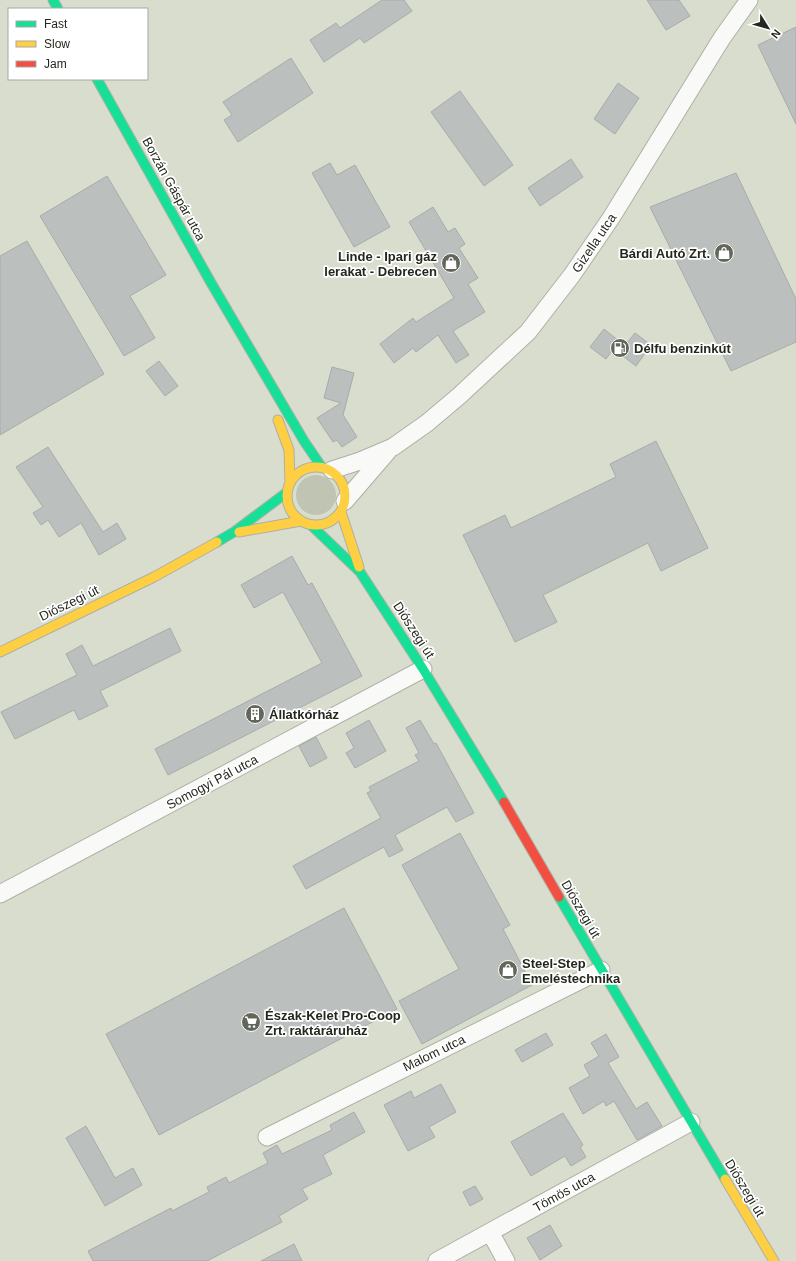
<svg xmlns="http://www.w3.org/2000/svg" width="796" height="1261" viewBox="0 0 796 1261" font-family="Helvetica,sans-serif">
  <style>
    .green { fill: #bfc5b2 }
    .building { fill: #bbc0be; stroke: #a6aca9 }
    .lines { fill: none; stroke-linecap: round; stroke-linejoin: round }
    .street-casing { stroke: #adb1a5; stroke-width: 19 }
    .fast-casing { stroke: #adb1a5; stroke-width: 11 }
    .slow-casing { stroke: #adb1a5; stroke-width: 11 }
    .jam-casing { stroke: #adb1a5; stroke-width: 11 }
    .street { stroke: #f9faf8; stroke-width: 17 }
    .fast { stroke: #16e098; stroke-width: 9 }
    .slow { stroke: #ffcf43; stroke-width: 9 }
    .jam { stroke: #f24e42; stroke-width: 9 }
    .labels { text-anchor: middle; dominant-baseline: central; stroke-width: 3.5; stroke-linejoin: round; paint-order: stroke }
    .street-label { font-size: 13px; fill: #24271d; stroke: #fff }
    .poi-label { font-size: 13px; font-weight: bold; fill: #24271d; stroke: #fff; text-anchor: start }
  </style>
  <rect width="100%" height="100%" fill="#d8ddce"/>
  <path class="green" d="M296 495a20 20 0 1 1 40 0a20 20 0 1 1-40 0Z"/>
  <path class="building" d="M382,0h22l8,11 -48,32 -4,-5 -36,24 -14,-22 26,-17 4,5z
    M647,0h32l11,16 -24,14z
    M796,27v97l-38,-79z
    M291,58l22,35 -75,49 -14,-22 8,-5 -9,-13z
    M618,83l21,15 -24,36 -21,-15z
    M460,91l53,74 -29,21 -53,-74z
    M571,159l12,18 -43,29 -12,-18z
    M330,163l7,12 18,-10 35,62 -36,20 -42,-74z
    M736,173l60,126v43l-65,29 -81,-164z
    M107,176l59,99 -36,21 25,42 -31,18 -84,-140z
    M433,207l15,25 7,-4 10,16 -6,4 19,30 -10,6 17,28 -32,19 16,24 -13,8 -18,-28 -22,17 -3,-4 -19,15 -14,-19 33,-26 3,4 38,-24 -45,-76z
    M27,241l77,133 -104,61v-179z
    M604,329l15,12 -13,18 -16,-12z
    M635,333l16,12 -15,21 -17,-13z
    M159,361l19,25 -13,10 -19,-25z
    M332,367l22,6 -11,42 14,22 -15,10 -5,-7 -4,2 -16,-24 24,-15 -17,-5z
    M656,441l52,107 -47,23 -13,-28 -105,52 14,27 -42,20 -52,-107 42,-20 6,13 105,-51 -6,-13z
    M48,447l55,85 14,-9 9,16 -27,16 -18,-32 -22,14 -11,-17 -7,5 -8,-12 10,-6 -27,-40z
    M292,556l16,29 4,-2 50,93 -194,99 -13,-26 167,-86 -39,-71 -29,16 -13,-23z
    M170,628l11,23 -81,40 8,15 -29,14 -5,-10 -59,29 -14,-27 76,-37 -11,-21 16,-9 11,21z
    M369,720l17,31 -31,17 -9,-15 8,-5 -8,-15z
    M420,720l14,24 2,-1 38,70 -18,9 -9,-15 -52,28 8,15 -14,7 -5,-10 -78,42 -13,-23 88,-48 -14,-25 4,-2 -2,-4 50,-26 -4,-6 4,-2 -13,-25z
    M316,737l11,21 -17,9 -11,-21z
    M460,833l50,92 -7,4 29,56 -110,59 -23,-43 60,-32 -57,-104z
    M344,908l53,101 -238,126 -53,-101z
    M546,1033l7,12 -31,17 -7,-12z
    M606,1034l13,23 -11,6 28,46 11,-7 15,24 -25,14 -23,-39 -8,5 -2,-5 -21,13 -14,-26 21,-12 -6,-11 15,-9 -8,-13z
    M441,1084l15,28 -27,15 6,10 -27,14 -24,-46 27,-14 3,7z
    M354,1112l11,20 -42,23 9,19 -30,15 6,10 -29,17 3,6 -75,39h-114l-5,-10 83,-43 1,3 37,-19 -2,-5 19,-10 3,6 39,-20 -5,-10 14,-8 5,9 50,-24 -2,-5z
    M563,1113l20,32 -3,2 6,10 -15,9 -6,-10 -34,20 -20,-34z
    M86,1126l29,52 18,-10 9,17 -37,21 -39,-68z
    M475,1186l8,13 -13,7 -7,-14z
    M550,1225l12,21 -22,14 -13,-22z
    M294,1244l8,17h-41z"/>
  <g class="lines">
    <g class="street-casing">
      <path id="street" d="M332,470l28,-9 33,-14 34,-24 32,-27 69,-64 44,-57 39,-57 111,-180 27,-38
        M345,501l43,-50
        M0,894l423,-225
        M267,1137l334,-167
        M490,1232l16,29
        M437,1261l254,-139"/>
    </g>
    <g class="fast-casing">
      <path id="fast" d="M53,0l5,9
        M97,79l113,202 94,160 17,25
        M311,525l49,47 63,97 81,133
        M217,542l17,-10 52,-39
        M559,897l166,282"/>
    </g>
    <g class="slow-casing">
      <path id="slow" d="M278,420l11,30 1,32
        M287 496a29 29 0 1 1 58 0a29 29 0 1 1-58 0Z
        M341,512l18,55
        M239,532l62,-11
        M0,652l154,-75 63,-35
        M725,1179l49,82"/>
    </g>
    <g class="jam-casing">
      <path id="jam" d="M504,802l55,95"/>
    </g>
    <use href="#street" class="street"/>
    <use href="#fast" class="fast"/>
    <use href="#slow" class="slow"/>
    <use href="#jam" class="jam"/>
  </g>
  <defs>
    <g id="shop-disc" transform="scale(1)"><circle r="9.5" fill="#63675b" stroke="#fff"/><path d="M-5-2.5h2.3a2.7 3.5 0 0 1 5.4 0H5L5.5 6h-11ZM-1.5-2.5h3a1.5 2.3 0 0 0-3 0Z" fill="#fff"/></g>
    <g id="fuel-disc" transform="scale(1)"><circle r="9.5" fill="#63675b" stroke="#fff"/><path d="M-5.5-6h7V0h2V4h1.3V-2.5L3-4.5l.8-.8L6-3V5H2.5V1h-1V6h-7ZM-4.2-4.7v3.2H.2V-4.7Z" fill="#fff"/></g>
    <g id="building-disc" transform="scale(1)"><circle r="9.5" fill="#63675b" stroke="#fff"/><path d="M-4-6H4V6H1V3H-1V6H-4ZM-2.5-4.3h1.7v1.8h-1.7ZM.8-4.3h1.7v1.8H.8ZM-2.5-1h1.7V.8h-1.7ZM.8-1h1.7V.8H.8Z" fill="#fff"/></g>
    <g id="supermarket-disc" transform="scale(1)"><circle r="9.5" fill="#63675b" stroke="#fff"/><path d="M-6-5.5h2.5l.6 2H6L4.5 2H-2.5L-4.4-4H-6ZM-1.5 3.2a1.3 1.3 0 1 0 .1 0ZM3 3.2a1.3 1.3 0 1 0 .1 0Z" fill="#fff"/></g>
  </defs>
  <g fill-rule="evenodd">
    <use href="#shop-disc" x="724" y="253"/>
    <use href="#shop-disc" x="451" y="263"/>
    <use href="#fuel-disc" x="620" y="348"/>
    <use href="#building-disc" x="255" y="714"/>
    <use href="#shop-disc" x="508" y="970"/>
    <use href="#supermarket-disc" x="251" y="1022"/>
  </g>
  <g class="labels">
    <g class="street-label">
      <text transform="translate(174 189) rotate(61)">Borzán Gáspár utca</text>
      <text transform="translate(594 243) rotate(-56)">Gizella utca</text>
      <text transform="translate(69 603) rotate(-26)">Diószegi út</text>
      <text transform="translate(414 630) rotate(57)">Diószegi út</text>
      <text transform="translate(212 782) rotate(-28)">Somogyi Pál utca</text>
      <text transform="translate(581 909) rotate(60)">Diószegi út</text>
      <text transform="translate(434 1053) rotate(-26)">Malom utca</text>
      <text transform="translate(745 1188) rotate(59)">Diószegi út</text>
      <text transform="translate(564 1192) rotate(-29)">Tömös utca</text>
    </g>
    <g class="poi-label">
      <text x="710" y="253" text-anchor="end">Bárdi Autó Zrt.</text>
      <text x="437" y="256" text-anchor="end">Linde - Ipari gáz<tspan x="437" dy="15">lerakat - Debrecen</tspan></text>
      <text x="634" y="348">Délfu benzinkút</text>
      <text x="269" y="714">Állatkórház</text>
      <text x="522" y="963">Steel-Step<tspan x="522" dy="15">Emeléstechnika</tspan></text>
      <text x="265" y="1015">Észak-Kelet Pro-Coop<tspan x="265" dy="15">Zrt. raktáráruház</tspan></text>
    </g>
  </g>
  <rect x="8" y="8" width="140" height="72" fill="#ffffff" stroke="#a7a9a5"/>
  <rect x="16" y="21" width="20" height="6" fill="#16e098" stroke="#a7a9a5"/>
  <text x="44" y="28" font-size="12" fill="#24271d">Fast</text>
  <rect x="16" y="41" width="20" height="6" fill="#ffcf43" stroke="#a7a9a5"/>
  <text x="44" y="48" font-size="12" fill="#24271d">Slow</text>
  <rect x="16" y="61" width="20" height="6" fill="#f24e42" stroke="#a7a9a5"/>
  <text x="44" y="68" font-size="12" fill="#24271d">Jam</text>
  <g transform="translate(768 28) rotate(127)" stroke="#ffffff" stroke-width="3" paint-order="stroke">
  <path d="M0-3L7 15L0 10L-7 15Z" fill="#24271d"/>
  <text y="-6" font-size="11" font-weight="bold" text-anchor="middle" fill="#24271d">N</text>
  </g>
</svg>
